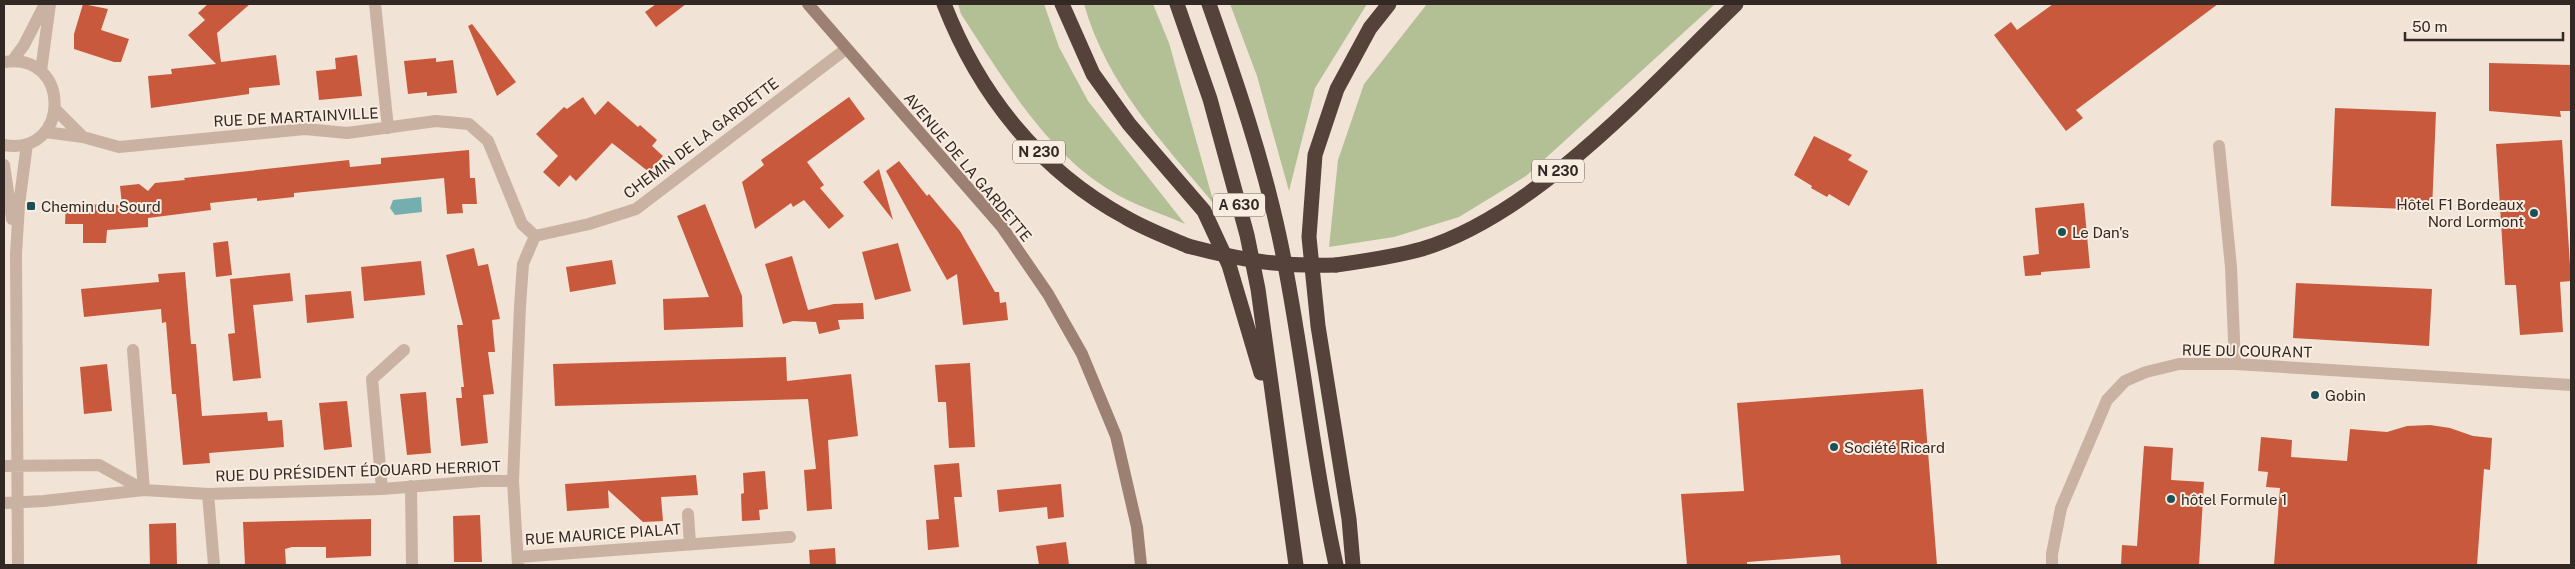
<svg xmlns="http://www.w3.org/2000/svg" width="2575" height="569" viewBox="0 0 2575 569" font-family="'Public Sans',sans-serif">
  <style>
    .green { fill: #b3c096 }
    .water { fill: #74aeae }
    .building { fill: #c9593c }
    .lines { fill: none; stroke-linecap: round; stroke-linejoin: round }
    .street { stroke: #c9b2a2; stroke-width: 12 }
    .secondary { stroke: #9c8173; stroke-width: 12 }
    .highway { stroke: #54423b; stroke-width: 15 }
    .highway-bridge { stroke: #54423b; stroke-width: 15 }
    .poi-dot { fill: #1a5355; stroke: #f9ede1; stroke-width: 2 }
    .labels { text-anchor: middle; dominant-baseline: central; stroke-width: 4; stroke-linejoin: round; paint-order: stroke }
    .shield { fill: #f9ede1; stroke: #6e645d; stroke-width: 1 }
    .shield-label { font-size: 14px; font-weight: bold; fill: #332924 }
    .street-label { font-size: 15px; fill: #332924; stroke: #f9ede1 }
    .poi-label { font-size: 15px; fill: #332924; stroke: #f9ede1; text-anchor: start }
  </style>
  <rect width="100%" height="100%" fill="#f1e3d6"/>
  <path class="green" d="M958,4h86l15,43 29,54 97,123c-24,-11 -52,-19 -74,-33 -66,-40 -108,-113 -150,-177z
    M1084,4h69l16,39 45,161c-53,-64 -107,-119 -130,-200z
    M1230,4h137l-52,84 -26,103 -32,-115z
    M1427,4h288l-189,172 -67,41 -65,20 -65,10 9,-87 26,-76z"/>
  <path class="water" d="M421,197l1,15 -27,3 -5,-7 3,-8z"/>
  <path class="building" d="M83,4l25,5 -7,21 28,9 -8,23h-7l-40,-13v-15z
    M208,4h42l-33,29 4,29 55,-7 4,30 -31,3v6l-98,14 -3,-32 24,-2 -1,-5 45,-5 -28,-29 17,-15 -7,-7z
    M656,4h30l-30,23 -11,-15z
    M2053,4h165l-142,106 7,8 -17,13 -72,-96 17,-13 6,8z
    M472,24l44,58 -19,14 -29,-70z
    M357,55l5,41 -43,4 -3,-29 20,-2 -1,-11z
    M436,58v4l17,-2 4,33 -30,3v-4l-19,2 -4,-33z
    M2489,63l82,2v46h-11l1,6 -72,-6z
    M583,97l12,18 13,-14 30,26 2,-2 17,15 -5,6 11,10 -14,16 -37,-29 -36,38 -6,-6 -11,12 -16,-15 15,-16 -22,-22 28,-27 3,2z
    M849,97l16,22 -58,43 17,23 -4,3 24,28 -15,13 -25,-29 -11,7 -2,-4 -36,26 -13,-47 22,-17 -3,-5z
    M2335,108l101,4 -4,98 -101,-4z
    M1814,136l38,19 -4,5 20,11 -19,35 -20,-12 -2,3 -16,-9 1,-2 -18,-11z
    M2562,140l9,141 -11,1 3,50 -43,3 -4,-50h-11l-9,-141z
    M469,150l1,28h5l2,26h-15l1,9 -16,1 -3,-36 -150,15v4l-37,4v-3l-47,5 1,7 -63,8v9l-41,3 -1,13h-23v-19h-18l1,-20 56,1 -2,-19 19,-2 9,7 7,-8 30,-3 -1,-2 165,-18 1,7 31,-3v-6z
    M899,161l28,35 2,-2 31,37 35,61h4l1,11 6,-1 2,18 -45,5 -6,-51 -10,6 -61,-109z
    M879,169l14,51 -30,-38z
    M2084,203l6,65 -49,4v3l-16,1 -2,-20 16,-2 -4,-46z
    M705,204l37,92 1,31 -79,3 -1,-31 46,-2 -32,-81z
    M228,241l4,34 -16,2 -3,-34z
    M898,243l13,48 -36,9 -13,-48z
    M474,248l4,18 10,-2 12,55 -8,1 3,32h-7l6,42 -11,1 5,48 -27,3 -5,-48h6l-1,-11h3l-7,-62h6l-17,-70z
    M792,256l16,54 26,-6 29,-1 1,16 -26,1 2,9 -21,5 -3,-12 -23,-1 -10,3 -18,-60z
    M612,260l4,24 -46,8 -4,-25z
    M421,261l4,34 -61,6 -3,-34z
    M185,272l6,72h5l6,72 65,-4 1,9 14,-1 2,27 -75,6 1,10 -27,2 -7,-71h-4l-6,-72 -4,1 -1,-14 -77,8 -3,-28 78,-7 -1,-8z
    M290,273l3,28 -40,4 8,73 -28,3 -5,-47 7,-1 -5,-54z
    M2296,283l136,6 -3,57 -136,-8z
    M351,291l3,27 -47,5 -2,-28z
    M786,357l1,24 64,-7 7,62 -30,4 4,69 -25,2 -3,-41 12,-1 -8,-70 -253,7 -2,-42z
    M970,363l5,84 -26,1 -3,-46h-8l-3,-37z
    M107,364l5,47 -28,3 -4,-47z
    M1923,389l14,176h-96l-1,-10 -93,7v3h-60l-6,-71 63,-3 -7,-88z
    M426,392l5,61 -24,2 -7,-61z
    M347,401l5,46 -28,3 -5,-47z
    M2430,425l20,3 23,8 19,2 -2,32 -6,-1 -7,96h-203l6,-77 -14,-1 2,-15 -10,-1 3,-34 31,3 -1,17 56,4 3,-32 37,3 20,-6z
    M2144,446l29,2 -2,32 33,2 -5,83h-78l1,-20 15,1z
    M959,463l3,34h-8l5,50 -31,3 -2,-30 13,-1 -5,-54z
    M765,471l3,38 -9,1 1,10 -18,1 -1,-27 3,-1 -1,-20z
    M696,475l2,20 -37,2 2,24 -20,1 -35,-32 1,18 -42,3 -2,-27z
    M1061,484l3,33 -16,2 -1,-12 -48,5 -2,-22z
    M480,515l2,47h-28l-1,-46z
    M371,519v37l-45,2v-11h-34l-7,2 1,16h-41l-2,-43z
    M176,523l1,42h-27l-1,-41z
    M1066,542l3,23h-30l-3,-19z
    M835,548l1,17h-26l-1,-15z"/>
  <g class="lines">
    <path class="street" d="M375,4l13,124
      M13,60l11,-15 21,-41
      M4,62c68,-11 67,95 0,83
      M41,71l9,-67
      M55,109l28,28
      M45,132l38,5 36,10 186,-18 42,4 89,-12 33,3 19,17 34,83 13,12
      M2219,146l12,121 4,97
      M4,165l8,54
      M535,236l54,-12 47,-15 210,-160
      M133,350l11,140
      M4,466l95,-1 45,25
      M411,486l1,79
      M382,489l-10,-110 32,-29
      M208,494l6,71
      M4,503l40,-2 100,-11 64,4 174,-5 100,-8h31
      M688,514l2,30
      M518,557l272,-20
      M18,565l-2,-311 3,-49 8,-61
      M518,565l-5,-84 7,-175 3,-42 12,-28
      M2052,565v-11l9,-46 46,-108 18,-19 21,-9 33,-8h56l336,21"/>
    <path class="secondary" d="M808,4l194,223 46,67 34,60 34,82 21,91 4,38"/>
    <path class="highway" d="M944,4c35,90 95,166 181,213 20,12 42,20 63,29
      M1062,4l31,70 36,50 75,87 25,54 32,108
      M1177,4l33,95 37,136 11,54 38,276
      M1209,4c27,77 54,155 71,236 23,108 32,218 56,325
      M1336,265c29,-4 57,-8 86,-16 115,-35 228,-162 314,-245
      M1353,565l-4,-46 -31,-193 -9,-89 6,-82 22,-66 33,-61 19,-24"/>
    <path class="highway-bridge" d="M1188,246c53,14 92,21 148,19"/>
  </g>
  <g class="poi-dot">
    <rect x="26" y="201" width="10" height="10" rx="2.5"/>
    <circle cx="2534" cy="213" r="5"/>
    <circle cx="2062" cy="232" r="5"/>
    <circle cx="2315" cy="395" r="5"/>
    <circle cx="1834" cy="447" r="5"/>
    <circle cx="2171" cy="499" r="5"/>
  </g>
  <g class="labels">
    <g class="shield">
      <rect x="1013" y="140.5" width="52" height="23" rx="4"/>
      <rect x="1532" y="159.5" width="52" height="23" rx="4"/>
      <rect x="1213" y="193.5" width="52" height="23" rx="4"/>
    </g>
    <g class="shield-label">
      <text x="1039" y="152">N 230</text>
      <text x="1558" y="171">N 230</text>
      <text x="1239" y="205">A 630</text>
    </g>
    <g class="street-label">
      <text transform="translate(296 117) rotate(-3)">RUE DE MARTAINVILLE</text>
      <text transform="translate(701 138) rotate(-37)">CHEMIN DE LA GARDETTE</text>
      <text transform="translate(968 167) rotate(50)">AVENUE DE LA GARDETTE</text>
      <text transform="translate(2247 351) rotate(1)">RUE DU COURANT</text>
      <text transform="translate(358 471) rotate(-2)">RUE DU PRÉSIDENT ÉDOUARD HERRIOT</text>
      <text transform="translate(603 534) rotate(-4)">RUE MAURICE PIALAT</text>
    </g>
    <g class="poi-label">
      <text x="2524" y="204" text-anchor="end">Hôtel F1 Bordeaux<tspan x="2524" dy="17">Nord Lormont</tspan></text>
      <text x="41" y="206">Chemin du Sourd</text>
      <text x="2072" y="232">Le Dan's</text>
      <text x="2325" y="395">Gobin</text>
      <text x="1844" y="447">Société Ricard</text>
      <text x="2181" y="499">hôtel Formule 1</text>
    </g>
  </g>
  <rect width="2575" height="569" fill="none" stroke="#332924" stroke-width="10"/>
  <path d="M2405 32v8h158v-8" fill="none" stroke="#332924" stroke-width="2.5"/>
  <text x="2412" y="32" font-size="15" fill="#332924" stroke="#f9ede1" stroke-width="4" paint-order="stroke">50 m</text>
</svg>
